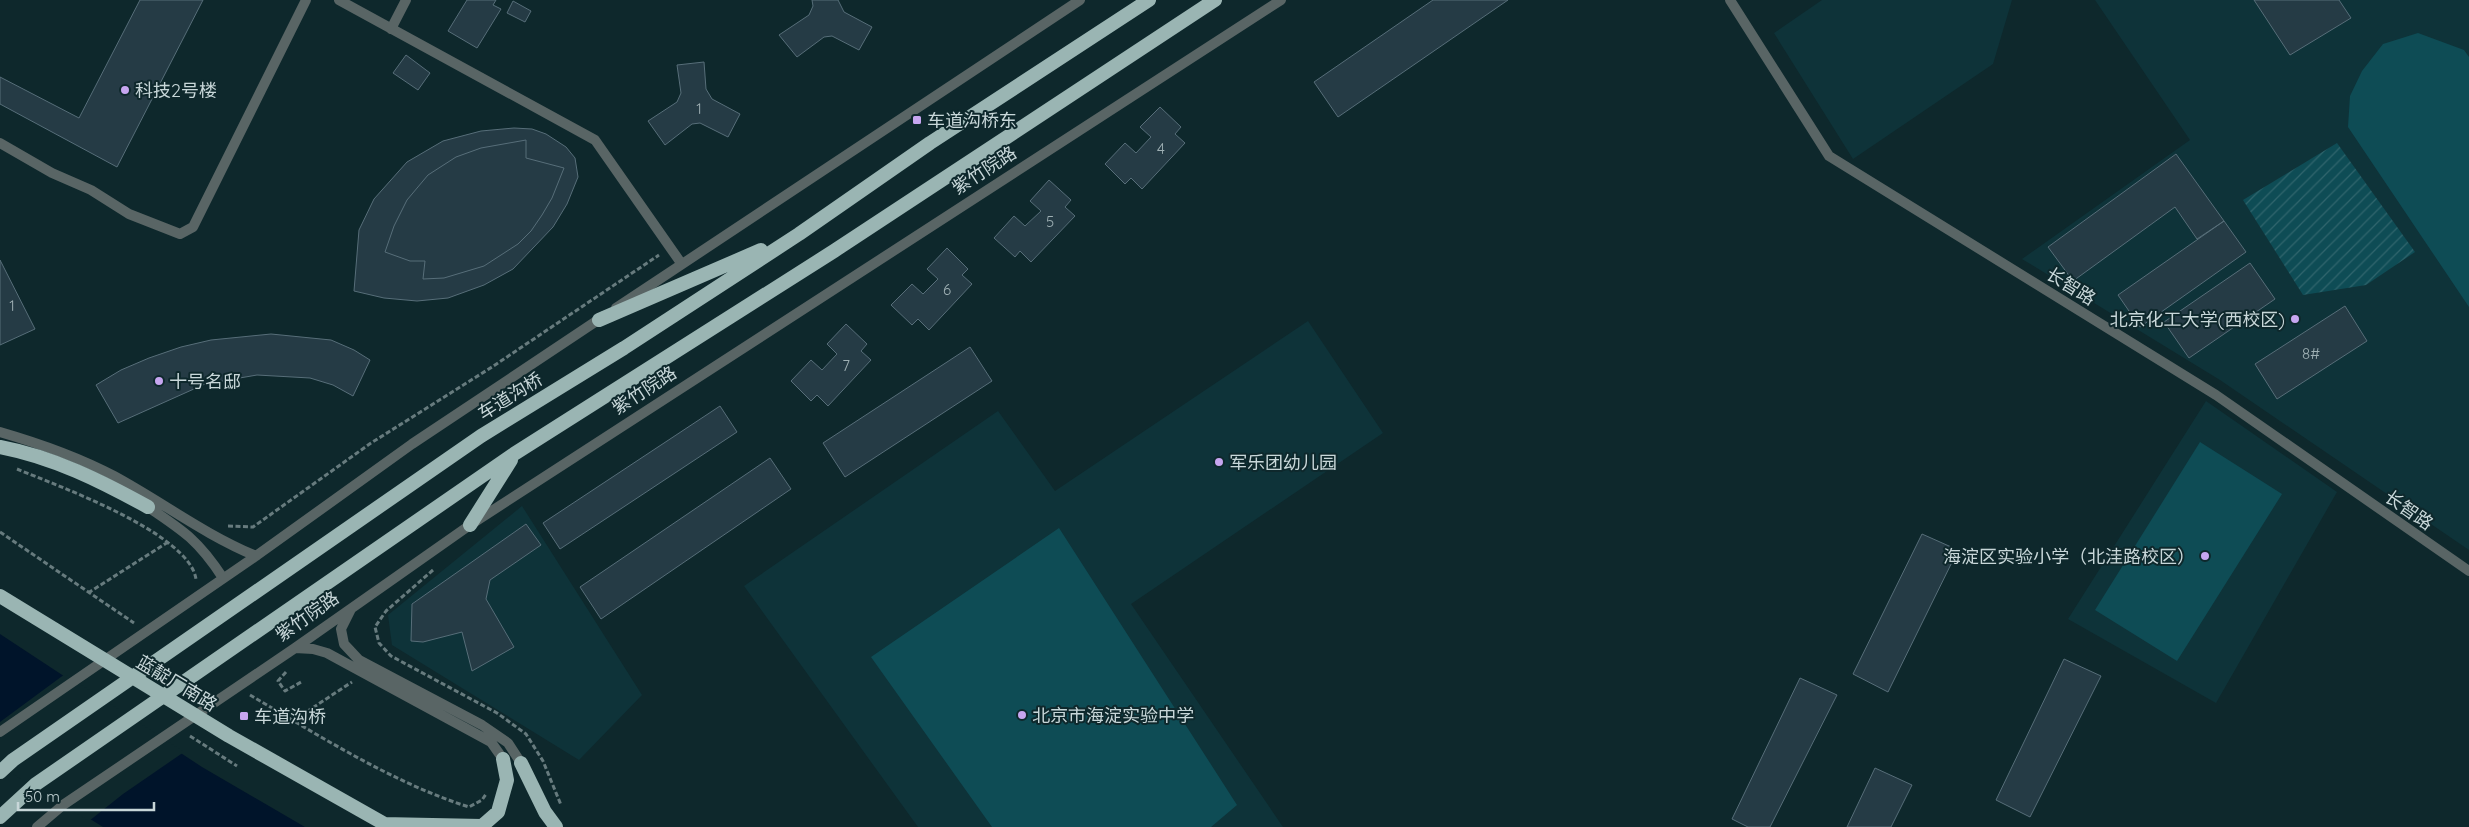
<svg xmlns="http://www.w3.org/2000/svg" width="2469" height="827" viewBox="0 0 2469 827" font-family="Quicksand,'Noto Sans SC',sans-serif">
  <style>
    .built { fill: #0e3339 }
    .garden { fill: url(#garden-furrows) }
    .pitch { fill: #0e4c55 }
    .water { fill: #00142a }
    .pier { fill: #0e282c }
    .building { fill: #253b45; stroke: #576e79 }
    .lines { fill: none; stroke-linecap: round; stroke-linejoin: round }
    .path { stroke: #677b7e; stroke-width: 3; stroke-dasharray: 5 2.5; stroke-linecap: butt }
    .minor { stroke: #596565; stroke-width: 10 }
    .tertiary { stroke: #596565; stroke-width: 10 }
    .trunk { stroke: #9ab5b3; stroke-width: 14 }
    .poi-dot { fill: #c7a6f0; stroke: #0e282c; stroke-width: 2 }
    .labels { text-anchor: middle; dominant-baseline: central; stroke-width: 4; stroke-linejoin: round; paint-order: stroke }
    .number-label { font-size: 15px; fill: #9fb0b4 }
    .poi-label { font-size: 18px; fill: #c8d7d9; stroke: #0e282c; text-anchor: start }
    .street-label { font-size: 18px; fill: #c8d7d9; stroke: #0e282c }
  </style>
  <defs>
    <pattern id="garden-furrows" width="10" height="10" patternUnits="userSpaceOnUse" patternTransform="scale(1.25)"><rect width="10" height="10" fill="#0e4c55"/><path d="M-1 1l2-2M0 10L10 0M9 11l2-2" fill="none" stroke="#30656d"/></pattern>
  </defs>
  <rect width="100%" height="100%" fill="#0e282c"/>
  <path class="built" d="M1822,0h190l-19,64 -140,95 -79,-126z
    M2095,0h374v550l-249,-170 -198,-121 168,-119z
    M1308,321l75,112 -252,171 152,223h-365l-174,-241 254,-175 57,80z
    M2206,401l131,91 -121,211 -148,-84z
    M522,506l120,189 -63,65 -187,-115 -4,-30z"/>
  <path class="garden" d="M2337,143l78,109 -49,33 -63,10 -60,-95z"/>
  <path class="pitch" d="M2418,33l46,17 5,7v250l-121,-180 2,-31 12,-25 21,-27z
    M2200,442l82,52 -105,167 -82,-51z
    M1059,528l178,277 -26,22h-219l-121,-170z"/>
  <path class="water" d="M0,634l202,133 103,60h-202l-103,-64z"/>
  <path class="pier" d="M65,674l119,78 -61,42 -34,27 -89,-55v-44z"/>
  <path class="building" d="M140,0h63l-86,167 -117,-63v-27l79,41z
    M467,0h29l-3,5 8,4 -24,39 -29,-17z
    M812,0h26l6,12 28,15 -13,23 -27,-14 -8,1 -27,20 -18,-22 30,-20 4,-9z
    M1433,0h75l-170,117 -24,-35z
    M2254,0h85l12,18 -61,37z
    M513,1l18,10 -6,11 -18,-9z
    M406,55l24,18 -12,17 -25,-17z
    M704,62l2,27 6,10 28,15 -12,23 -28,-14 -8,1 -27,21 -17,-24 29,-19 4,-9 -4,-28z
    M1160,107l21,20 -6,7 10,9 -43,46 -11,-11 -6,6 -20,-20 20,-21 11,10 15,-16 -11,-10z
    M514,128l18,1 14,5 20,13 9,11 3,19 -11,27 -14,23 -40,42 -29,16 -36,13 -31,3 -33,-3 -30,-7 5,-61 15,-31 33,-37 36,-21 38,-10z
    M526,140v18l38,10 -12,30 -10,17 -11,16 -13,13 -34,22 -40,12 -21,1 2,-18h-15l-25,-9 9,-26 13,-26 21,-25 28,-18 25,-9z
    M2176,154l48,67 -27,18 -22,-32 -102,74 -25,-34z
    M1049,180l22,20 -6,7 10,9 -44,46 -11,-11 -5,6 -21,-19 20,-22 11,10 16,-15 -11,-10z
    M2224,221l22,31 -106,75 -22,-32z
    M947,248l21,21 -6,6 10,9 -43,46 -11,-11 -6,6 -21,-20 21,-21 11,10 15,-15 -11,-10z
    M0,260l35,69 -35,16z
    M2250,263l25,36 -86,59 -25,-36z
    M2345,306l22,35 -90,58 -22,-35z
    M846,324l21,20 -6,7 10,9 -43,46 -11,-11 -6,6 -20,-20 20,-21 11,10 15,-16 -10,-10z
    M271,334l60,6 23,10 16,10 -17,36 -20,-11 -23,-7 -53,-3 -52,9 -87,39 -22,-38 25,-15 28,-12 32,-11 30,-7z
    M970,347l22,34 -147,96 -22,-34z
    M720,406l17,26 -177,117 -17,-26z
    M770,458l21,31 -190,130 -21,-32z
    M526,524l15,21 -51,35 -4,19 28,48 -42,24 -10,-39 -39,10 -12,-1 1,-37z
    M1922,534l36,16 -70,142 -35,-18z
    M2064,659l37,17 -71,141 -34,-17z
    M1800,678l37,17 -67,132h-22l-16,-8z
    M1875,768l37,17 -21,42h-44z"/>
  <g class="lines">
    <path class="path" d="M17,469c41,17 172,64 179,110
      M228,526l25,1 118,-84 121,-76 167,-112
      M0,532l134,91
      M433,570l-47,41 -11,16 4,16 12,13 106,57 29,21 17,27 18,44
      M88,593l80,-51
      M286,672l-8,9 7,10 18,-10
      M250,695c68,40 143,88 219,112l13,-7 4,-6
      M294,720l58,-38
      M190,736l47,30"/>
    <path class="minor" d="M339,0l256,140 86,123
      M1730,0l99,156 387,239 253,176
      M391,29l15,-29
      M0,143l52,30 39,17 38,24 51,20 13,-7 113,-227"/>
    <path class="tertiary" d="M616,308l464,-308
      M0,432c38,11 78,25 114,44 48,26 91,59 142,80
      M148,507c36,24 51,34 75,71
      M351,609l-10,20 3,15 15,16 123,65 26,18 13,20
      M295,648l18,1 14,4 164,89 12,17
      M0,732l256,-176 156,-112 192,-128
      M37,827l26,-22 232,-157 175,-123 811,-525"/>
    <path class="trunk" d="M599,320l162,-70
      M0,447c53,10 101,34 148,60
      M470,525l41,-65
      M0,596l229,140 161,91
      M521,763l24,49 11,15
      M0,772l13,-12 468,-324 143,-88 175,-114 131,-91 219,-143
      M0,817l36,-33 478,-330 320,-203 381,-251
      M383,824l99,2 16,-14 9,-32 -4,-21"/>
  </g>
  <g class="poi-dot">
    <circle cx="125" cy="90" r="5"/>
    <rect x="912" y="115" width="10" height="10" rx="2.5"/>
    <circle cx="2295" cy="319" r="5"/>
    <circle cx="159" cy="381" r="5"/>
    <circle cx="1219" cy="462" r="5"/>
    <circle cx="2205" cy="556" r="5"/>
    <circle cx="1022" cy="715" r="5"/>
    <rect x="239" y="711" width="10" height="10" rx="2.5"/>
  </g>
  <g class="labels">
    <g class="number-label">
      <text x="699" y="108">1</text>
      <text x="1161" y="148">4</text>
      <text x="1050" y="221">5</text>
      <text x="947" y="289">6</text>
      <text x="12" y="305">1</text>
      <text x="2311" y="353">8#</text>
      <text x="846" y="365">7</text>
    </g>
    <g class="poi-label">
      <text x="135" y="90">科技2号楼</text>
      <text x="927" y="120">车道沟桥东</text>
      <text x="2285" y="319" text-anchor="end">北京化工大学(西校区)</text>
      <text x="169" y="381">十号名邸</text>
      <text x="1229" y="462">军乐团幼儿园</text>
      <text x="2195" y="556" text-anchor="end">海淀区实验小学（北洼路校区）</text>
      <text x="1032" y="715">北京市海淀实验中学</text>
      <text x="254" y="716">车道沟桥</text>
    </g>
    <g class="street-label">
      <text transform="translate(984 170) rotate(-33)">紫竹院路</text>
      <text transform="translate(2071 286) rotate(32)">长智路</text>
      <text transform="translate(644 390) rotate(-33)">紫竹院路</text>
      <text transform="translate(510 396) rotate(-32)">车道沟桥</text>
      <text transform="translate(2409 510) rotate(35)">长智路</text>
      <text transform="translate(307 616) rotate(-35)">紫竹院路</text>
      <text transform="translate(177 683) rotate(31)">蓝靛厂南路</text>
    </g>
  </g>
  <path d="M18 802v8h136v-8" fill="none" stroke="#c8d7d9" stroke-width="2.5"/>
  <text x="25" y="802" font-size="15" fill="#c8d7d9" stroke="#0e282c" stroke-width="4" paint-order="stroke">50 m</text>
</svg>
